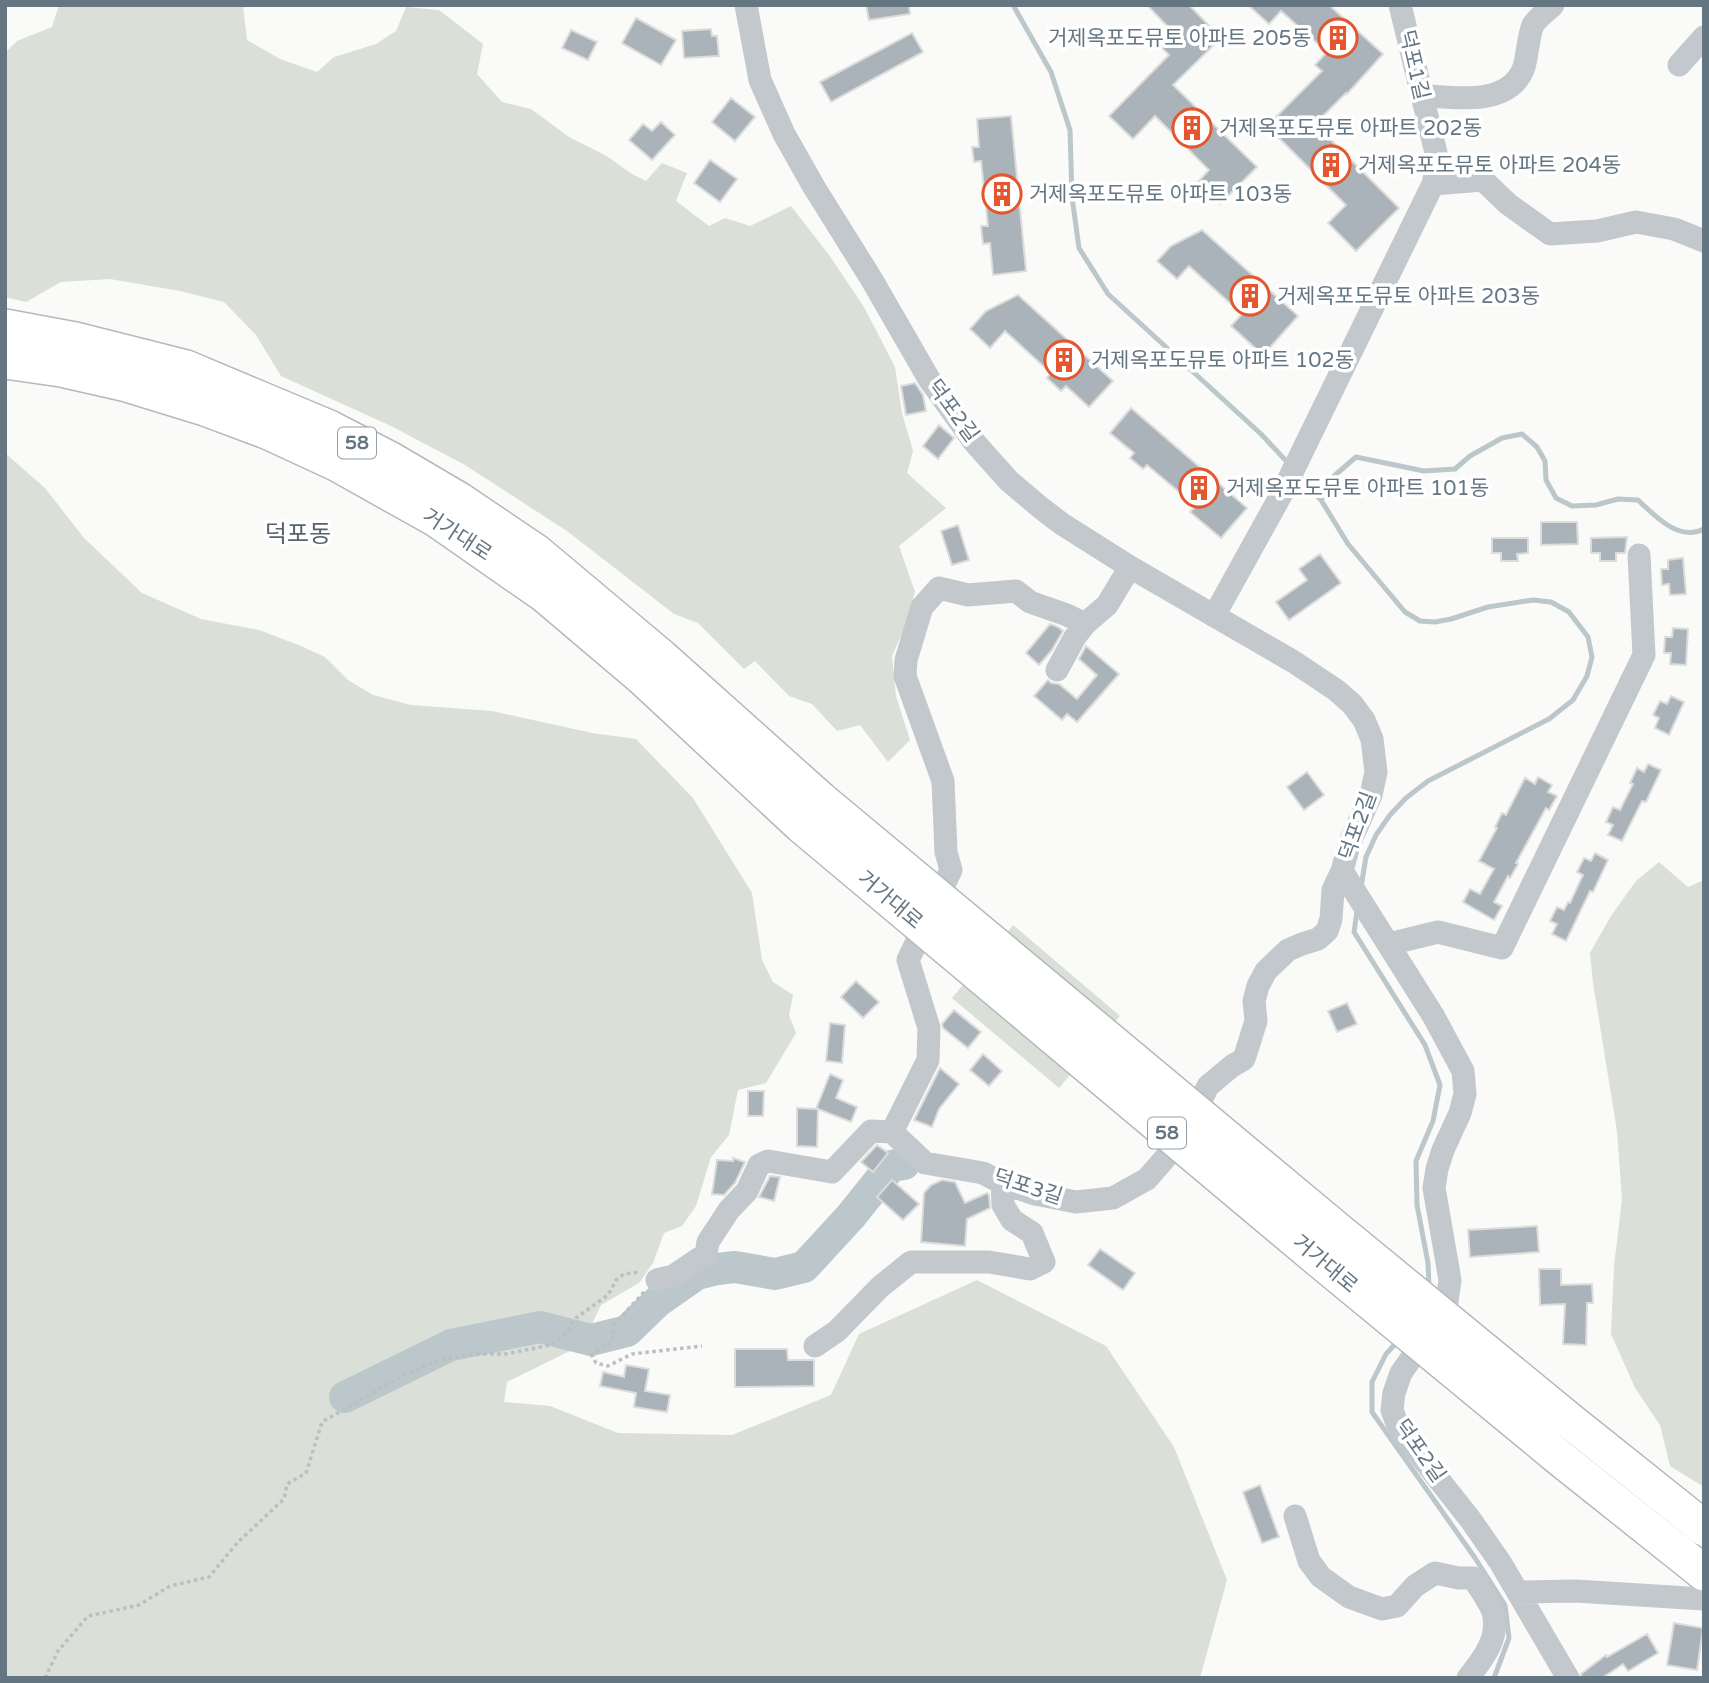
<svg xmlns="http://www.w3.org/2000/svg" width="1709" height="1683" viewBox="0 0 1709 1683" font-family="'Varela Round','Noto Sans KR',sans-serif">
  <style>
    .green { fill: #dadfd7 }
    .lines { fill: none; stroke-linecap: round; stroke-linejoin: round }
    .stream { stroke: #bbc7cb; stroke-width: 5 }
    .river { stroke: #bbc7cb; stroke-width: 32 }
    .building { fill: #aab3b9; stroke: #dcdcda; stroke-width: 2 }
    .highway-casing { stroke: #b4b9bd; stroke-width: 38 }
    .path { stroke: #bbbfc2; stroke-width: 3.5; stroke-dasharray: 3.5 3.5; stroke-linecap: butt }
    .minor { stroke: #c3c8cc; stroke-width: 23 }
    .highway { stroke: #fff; stroke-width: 35 }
    .highway-bridge-casing { stroke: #b4b9bd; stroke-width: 38; stroke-linecap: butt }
    .highway-bridge { stroke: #fff; stroke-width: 35 }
    .labels { text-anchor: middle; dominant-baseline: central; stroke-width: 7; stroke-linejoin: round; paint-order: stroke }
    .shield { fill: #fff; stroke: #939fa8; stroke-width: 2 }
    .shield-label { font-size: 19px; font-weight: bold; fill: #657683 }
    .poi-label { font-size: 21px; fill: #657683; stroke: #fff; text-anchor: start }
    .street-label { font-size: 21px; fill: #657683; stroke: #fff }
    .quarter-label { font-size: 24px; fill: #57646e; stroke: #fff }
  </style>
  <rect width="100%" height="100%" fill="#fafaf8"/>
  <path class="green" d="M59,5h184l4,35 33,19 37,13 17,-15 42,-13 20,-13 10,-24 33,3 44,34 -6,30 25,28 29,7 38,28 36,18 27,19 14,7 16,-18 25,10 -11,28 33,25 16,-8 25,8 41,-20 38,49 35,52 31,60 7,46 11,38 -6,22 39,35 -47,38 16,46 -10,35 -13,29 4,40 14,44 -22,22 -28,-37 -23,6 -25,-27 -23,-8 -34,-35 -11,8 -46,-46 -24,-9 -107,-83 -102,-66 -74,-39 -110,-50 -25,-41 -32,-33 -44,-11 -70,-12 -49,3 -35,20 -21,-5v-244l12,-12 35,-14z
    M5,453l40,35 39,50 58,55 59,26 58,11 42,16 24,11 23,23 25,15 38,10 81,6 100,22 44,6 57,59 59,95 10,67 11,22 20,13 -4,20 7,18 -30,50 -28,7 -9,45 -18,22 -15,49 -14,20 -18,7 -11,30 -14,20 -38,22 -19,40 -75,37 -3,20 46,4 68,27 114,2 99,-40 28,-61 118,-54 129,66 68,101 53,133 -27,98h-1195z
    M1659,862l29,25 16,-7v607l-34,-21 -10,-41 -25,-37 -24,-54 3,-68 8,-67 -5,-68 -24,-148 -3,-30 21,-37 25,-35z
    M1013,925l107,91 -61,72 -107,-90z"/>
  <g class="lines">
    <path class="stream" d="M1013,5l38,67 19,58 2,67 7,51 29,46 153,140 28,30
      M1298,474l23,26 27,44 57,68 15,9 15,1 16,-3 37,-12 45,-7 18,2 18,10 19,25 4,20 -5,19 -14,24 -24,19 -121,62 -22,17 -16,17 -14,20 -10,22 -5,30
      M1321,500l13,-24 22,-19 68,14 31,-2 15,-13 32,-18 20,-4 15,13 8,14 1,19 10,18 16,8 24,-1 22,-6 20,1c17,16 41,42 66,29
      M1357,911l-3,21 71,113 15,40 -7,36 -17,40 1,44 11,58 1,25
      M1398,1341l-12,13 -14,28v30l103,146 30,47 4,33 -15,40"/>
    <path class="river" d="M345,1397l106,-52 89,-18 51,13 36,-9 30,-29 40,-28 20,-5 18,-2 40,7 29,-7 47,-51 40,-50 13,-2"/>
  </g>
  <path class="building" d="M866,5h43l1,9 -41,6z
    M1147,5h42l32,33 -48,47 84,82 -37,37 -22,-22 11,-12 -54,-54 -22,23 -24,-23 60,-61 -13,-13 14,-13z
    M1248,5h81l54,49 -36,40 -1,-1 -31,31 84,84 -43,43 -28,-28 18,-18 -79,-79 55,-55 -7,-6 12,-13 -46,-41 -12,13z
    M636,18l40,22 -15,25 -39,-22z
    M711,29l1,7h5l2,20 -35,2 -2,-27z
    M571,30l26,12 -9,18 -26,-12z
    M912,33l11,19 -92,50 -11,-20z
    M731,98l24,19 -20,24 -23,-19z
    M1011,116l15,155 -33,4 -3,-32 -7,1 -2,-18h7l-7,-65 -7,1 -2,-15h7l-2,-28z
    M661,122l14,13 -23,25 -23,-20 14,-16 9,7z
    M710,160l27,19 -17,23 -26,-19z
    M1202,230l96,86 -35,39 -32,-29 11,-12 -53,-48 -12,13 -20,-18 14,-15z
    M1018,295l95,86 -24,26 -23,-21 -5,5 -14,-13 4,-5 -46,-42 -15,17 -20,-19 16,-18z
    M915,383l8,12 3,16 -20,4 -5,-29z
    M1131,408l116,100 -26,30 -31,-26 6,-6 -49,-41 -4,4 -13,-11 4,-5 -24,-20z
    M939,425l15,13 -16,21 -15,-13z
    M1541,522h36l1,22 -37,1z
    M958,525l11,35 -17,5 -11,-34z
    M1627,537l-2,16h-9v8h-16v-8h-9v-15z
    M1492,538h36v15l-11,1 1,7h-17v-8h-9z
    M1320,554l21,29 -52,37 -13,-18 31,-22 -8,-11z
    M1683,558l3,36 -16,1 -1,-11 -7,1 -1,-16h7v-9z
    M1050,624l8,3 5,4 -11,19 -13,15 -13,-12z
    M1673,628l15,1 -2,36 -16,-1 1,-11h-7l1,-16h7z
    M1086,646l33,28 -42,48 -10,-8 -5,6 -28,-24 14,-16 3,3 8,1 18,15 20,-24 -18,-16z
    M1671,696l13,6 -15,33 -14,-7 4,-10 -6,-3 7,-14 7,3z
    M1648,764l13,6 -15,32 -4,-1 -20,40 -14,-6 5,-10 -7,-3 7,-15 7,3 13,-26 -3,-1 7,-15 7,4z
    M1307,772l17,23 -20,15 -17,-23z
    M1538,777l14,8 -4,7 9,4 -8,14 -3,-2 -30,55 2,1 -8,14 -2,-2 -14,26 8,4 -8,14 -31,-18 7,-13 10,5 14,-25 -15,-8 18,-33 -2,-1 7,-14 4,2 19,-37 10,6z
    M1595,853l13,7 -15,32 -3,-1 -24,50 -14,-7 5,-10 -7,-3 7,-14 7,3 4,-8 2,1 13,-28 -6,-3 7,-14 7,3z
    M856,981l23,21 -16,16 -22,-21z
    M1347,1003l10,21 -20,8 -9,-21z
    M954,1010l27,22 -13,16 -25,-20 -1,-4z
    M830,1023l15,2 -3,38 -16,-2z
    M983,1054l19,17 -13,15 -19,-16z
    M940,1068l19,16 -20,25 -7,18 -18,-7z
    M830,1074l13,6 -7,18 21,9 -6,15 -33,-13 -1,38 -20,-1v-38l19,1z
    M748,1091h16l-1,25h-15z
    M877,1145l11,8 -15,19 -12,-10z
    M733,1158l12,4 -10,21 -11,12 -12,-1 5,-34 16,1z
    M770,1176l10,1 -6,24 -15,-4z
    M892,1180l27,24 -16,16 -26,-23z
    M942,1180l13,2 10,21 22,-10 2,2 1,13 -23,11 -2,27 -44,-4 3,-49 7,-8z
    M1537,1226l2,26 -69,5 -2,-27z
    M1100,1249l35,24 -12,17 -35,-25z
    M1539,1269h22v16l31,-1 1,19h-6l-1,42 -23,-1 2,-40 -25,1z
    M735,1349h52l1,11h26v26l-79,1z
    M626,1365l23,4 -4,22 25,4 -3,17 -33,-5 2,-14 -36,-7 3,-14 21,5z
    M1260,1485l19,52 -17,6 -19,-51z
    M1674,1623l29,5 -6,42 -30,-5z
    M1647,1634l11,19 -30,18 -5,-7 -21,14h-20l-1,-4 25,-19 1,2z"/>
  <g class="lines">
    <g class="highway-casing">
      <path id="highway" d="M5,327l70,13 111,28 143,60 62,32 68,40 77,52 125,105
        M5,361l56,8 66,15 78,24 64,24 67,31 100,56 109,76 98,83"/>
    </g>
    <path class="path" d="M644,1292l-30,33 -2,17 -14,8 -6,6 4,7 12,3 24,-12 70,-8
      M45,1678l13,-27 30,-35 51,-11 31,-19 39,-9 29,-35 46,-43 3,-15 19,-11 16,-51 75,-43 39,-18 39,-7h31l44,-9 14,-10 12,-17 32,-23 8,-15 8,-6 15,-2"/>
    <path class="minor" d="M746,5l14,75 24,54 30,53 58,93 57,99 46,64 34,38 32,27 21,16 68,43 164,95 42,28 16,14 12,16 8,19 4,33 -5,23 -21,47 -8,29 92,146 29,54 2,23 -5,19 -17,37 -6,19 -3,19 16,92 -3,22 -18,31 -28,40 -7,20 -2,17 7,19 71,90 30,43 68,116
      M1679,65l25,-28
      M1421,95c32,3 89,12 103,-28 3,-10 5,-34 9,-42 4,-7 14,-14 20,-20
      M1433,184l50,-4 25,24 42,30 47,-3 39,-9 38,7 30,12
      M1214,616l67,-121 152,-311 5,-23 -38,-156
      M1057,670l18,-33 10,-13 22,-19 23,-38
      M1389,944l49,-12 64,16 142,-293 -5,-100
      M892,1132l36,-72 1,-32 -21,-68 43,-90 -5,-18 -3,-71 -38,-105 1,-16 16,-53 17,-19 29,7 48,-4 14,11 37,13 18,9
      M657,1280l16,-4 33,-22 2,-12 21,-32 18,-19 12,-26 9,-4 64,11 39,-41 21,1 33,31 58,10 19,10 33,11 41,8 37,-4 34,-19 20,-23 26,-39 15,-31 24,-20 12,-7 12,-38 -2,-20 4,-15 8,-15 22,-21 14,-6 16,-5 9,-8 4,-12 2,-29 9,-19
      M815,1346l22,-15 43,-44 31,-25h78l41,7 14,-7 -12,-29 -20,-13 -9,-15 -1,-22
      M1295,1516l14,45 12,16 28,20 33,12 15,-3 18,-20 20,-13 24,5h14c7,11 16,23 20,34 7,26 -10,47 -25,66
      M1518,1592l57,-1 129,8"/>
    <use href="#highway" class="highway"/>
    <g class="highway-bridge-casing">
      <path id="highway-bridge" d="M661,657l160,143 515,429 234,192 134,107
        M643,678l158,147 515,432 245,202 143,114"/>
    </g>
    <use href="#highway-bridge" class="highway-bridge"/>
  </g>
  <defs>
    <g id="building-ring" transform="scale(2.0125)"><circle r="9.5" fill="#fff" stroke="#e4572e" stroke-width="1.5"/><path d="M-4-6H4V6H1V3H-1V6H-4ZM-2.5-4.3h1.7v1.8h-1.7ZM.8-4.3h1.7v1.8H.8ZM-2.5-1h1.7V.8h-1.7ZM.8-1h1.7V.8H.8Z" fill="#e4572e"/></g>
  </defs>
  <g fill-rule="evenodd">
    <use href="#building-ring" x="1338" y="38"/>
    <use href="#building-ring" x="1192" y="128"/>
    <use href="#building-ring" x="1331" y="165"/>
    <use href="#building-ring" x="1002" y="194"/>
    <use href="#building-ring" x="1250" y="296"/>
    <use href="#building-ring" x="1064" y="360"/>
    <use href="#building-ring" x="1199" y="488"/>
  </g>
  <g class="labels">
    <g class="shield">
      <rect x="338" y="427.5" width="38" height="31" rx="5"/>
      <rect x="1148" y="1117.5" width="38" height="31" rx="5"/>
    </g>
    <g class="shield-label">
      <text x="357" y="443">58</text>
      <text x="1167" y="1133">58</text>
    </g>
    <g class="poi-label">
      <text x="1311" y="38" text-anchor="end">거제옥포도뮤토 아파트 205동</text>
      <text x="1219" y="128">거제옥포도뮤토 아파트 202동</text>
      <text x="1358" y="165">거제옥포도뮤토 아파트 204동</text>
      <text x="1029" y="194">거제옥포도뮤토 아파트 103동</text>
      <text x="1277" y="296">거제옥포도뮤토 아파트 203동</text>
      <text x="1091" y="360">거제옥포도뮤토 아파트 102동</text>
      <text x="1226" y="488">거제옥포도뮤토 아파트 101동</text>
    </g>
    <g class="street-label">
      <text transform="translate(1414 65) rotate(77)">덕포1길</text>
      <text transform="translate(953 411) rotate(54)">덕포2길</text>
      <text transform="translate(457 535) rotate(33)">거가대로</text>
      <text transform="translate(1358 826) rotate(-70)">덕포2길</text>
      <text transform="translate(890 900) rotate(40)">거가대로</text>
      <text transform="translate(1028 1187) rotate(18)">덕포3길</text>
      <text transform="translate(1325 1264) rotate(40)">거가대로</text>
      <text transform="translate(1420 1451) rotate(55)">덕포2길</text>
    </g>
    <g class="quarter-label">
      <text x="298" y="534">덕포동</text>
    </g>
  </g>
  <rect width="1709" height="1683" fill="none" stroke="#657683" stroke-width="14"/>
</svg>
